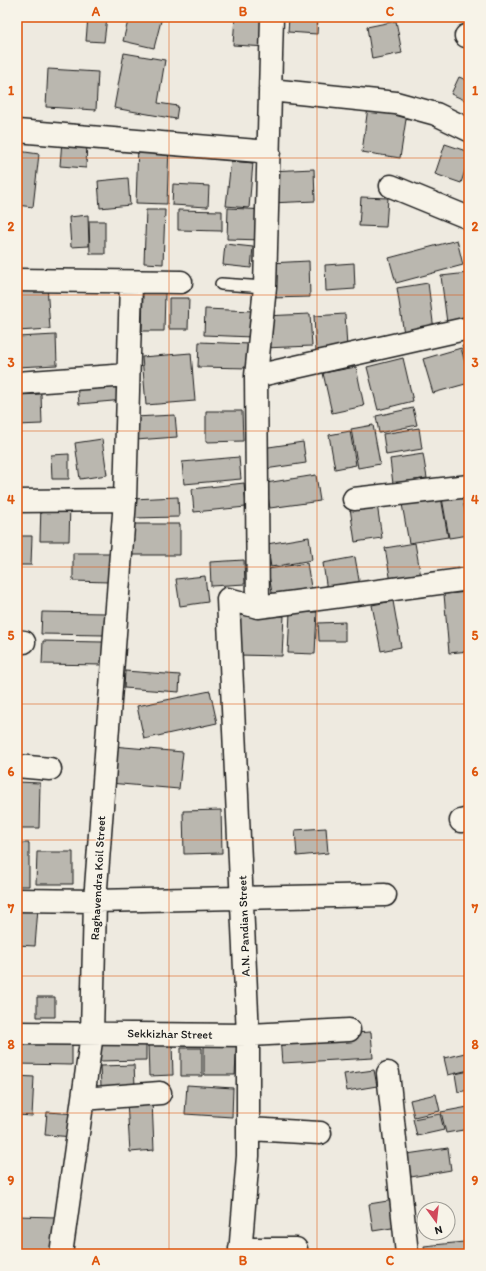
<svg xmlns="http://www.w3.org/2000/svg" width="486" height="1271" viewBox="0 0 486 1271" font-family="Itim,sans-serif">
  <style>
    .building { fill: #bab7af; stroke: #1c1c1c }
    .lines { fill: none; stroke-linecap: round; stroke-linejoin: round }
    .lane-casing { stroke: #1c1c1c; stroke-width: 14 }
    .street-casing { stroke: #1c1c1c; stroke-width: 25 }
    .lane { stroke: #f7f3e8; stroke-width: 11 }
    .street { stroke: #f7f3e8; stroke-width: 22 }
    .grid { fill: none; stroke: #de560d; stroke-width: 1; stroke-opacity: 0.55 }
    .labels { text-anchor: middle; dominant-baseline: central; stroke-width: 3; stroke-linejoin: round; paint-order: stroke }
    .street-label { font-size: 12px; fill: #1c1c1c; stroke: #f7f3e8 }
    .neatline { fill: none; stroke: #de560d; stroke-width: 1.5 }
    .grid-label { font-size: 13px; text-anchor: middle; font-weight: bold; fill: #de560d }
  </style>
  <rect width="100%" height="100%" fill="#eeeae0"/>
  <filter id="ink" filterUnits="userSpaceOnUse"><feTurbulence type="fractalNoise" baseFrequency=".025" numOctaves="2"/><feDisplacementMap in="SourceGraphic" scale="8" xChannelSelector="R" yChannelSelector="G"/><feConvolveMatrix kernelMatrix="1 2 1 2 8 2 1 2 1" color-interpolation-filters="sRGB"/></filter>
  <g filter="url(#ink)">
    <path class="building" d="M88,17h19l-3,25 -18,-1z
      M129,17h33l-8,31 -31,-7z
      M235,17h34l-2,30 -34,-2z
      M289,17h29l-1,17 -29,-2z
      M396,21l6,32 -30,6 -5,-32z
      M124,53l41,7 -7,43 20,3 -2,13 -62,-11z
      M48,69l50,3 -2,38 -50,-3z
      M459,77l10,4v21l-18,-8z
      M368,107l39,6 -7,45 -38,-6z
      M62,140l25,1 -1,27 -26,-2z
      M138,144l31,1 -2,59 -31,-1z
      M445,144l24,8v6l-8,25 -26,-9z
      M18,151l21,3 -6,53 -16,-2z
      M231,161l22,2 -4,45 -23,-2z
      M314,169l1,32 -44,2 -2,-32z
      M128,178l2,27 -30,3 -2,-27z
      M173,184l36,2 -1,21 -36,-2z
      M361,197l27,1 -2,29 -27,-1z
      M228,208l38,2 -2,30 -37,-1z
      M146,210h19l-2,54 -19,-1z
      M178,210l44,1v20l-44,-1z
      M88,215l1,31 -18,1 -2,-30z
      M89,221h16v33h-15z
      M457,240l6,25 -67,18 -7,-25z
      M225,244l28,3 -2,21 -28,-3z
      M309,261l1,36 -40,1 -1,-35z
      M354,263l1,26 -29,2 -1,-26z
      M468,273l1,48 -22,2 -6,-47z
      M428,283l6,47 -30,4 -7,-46z
      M47,285l3,44 -33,2v-44z
      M143,293h22l-1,38h-22z
      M169,298h20l-1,31h-19z
      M205,309l48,2 -1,26 -48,-2z
      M310,314l2,32 -48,2 -1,-32z
      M345,314l2,34 -31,2 -2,-34z
      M56,335l1,30 -40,2v-30z
      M199,342l51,2 -1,24 -51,-1z
      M469,344v26l-7,-24z
      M461,348l8,29v6l-36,10 -10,-34z
      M191,353l4,48 -49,4 -4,-48z
      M403,358l10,43 -35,9 -11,-43z
      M356,367l8,39 -32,7 -9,-40z
      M122,379l2,21 -45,4 -2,-20z
      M41,394l1,30 -25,1v-30z
      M413,408l4,17 -38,8 -3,-17z
      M206,411h36l1,30 -37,1z
      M175,415l2,22 -41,3 -2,-23z
      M373,425l7,39 -22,4 -7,-39z
      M419,428l3,21 -36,6 -3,-21z
      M350,431l6,34 -21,4 -6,-34z
      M102,439l5,36 -27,4 -5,-36z
      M303,442l3,21 -41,6 -3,-21z
      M69,454v25h-17l-1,-24z
      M423,454l4,24 -34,6 -3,-25z
      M239,457l2,22 -57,5 -2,-22z
      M316,475l4,26 -50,7 -4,-25z
      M244,483l2,24 -52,5 -2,-23z
      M462,494l7,41 -20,3 -7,-40z
      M469,495v34l-5,-33z
      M178,497l1,20 -47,1v-19z
      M441,497l7,40 -39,6 -7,-39z
      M41,503l29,1 -1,37h-29z
      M377,504l5,34 -27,4 -5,-34z
      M128,524h52v31h-52z
      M17,536h15l-1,29h-14z
      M309,537l3,23 -41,7 -4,-23z
      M415,543l6,34 -30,5 -6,-34z
      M73,553h37l-1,29 -36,-1z
      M355,557l5,29 -33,5 -4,-28z
      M244,560l1,24 -34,2 -1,-24z
      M307,563l5,30 -39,6 -5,-30z
      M205,576l3,26 -28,4 -4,-27z
      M469,592v59l-20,2 -5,-59z
      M393,601l8,46 -20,4 -9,-46z
      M42,612l63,1 -1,22 -63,-1z
      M290,612h27l-2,42 -27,-1z
      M240,615l44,1 -2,40 -44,-1z
      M345,622v19h-26l-1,-18z
      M43,641l60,1v23l-61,-1z
      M125,671l55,4 -1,17 -55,-4z
      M210,691l7,32 -73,16 -7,-33z
      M17,714h2l-1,36h-1z
      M112,746l71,6 -4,37 -70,-6z
      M17,782l23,1 -1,45h-22z
      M221,810l1,43 -38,1 -1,-43z
      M326,828l2,25 -31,3 -2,-26z
      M17,843h12v43h-12z
      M37,852h36v32h-37z
      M17,906l21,2 -3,38 -18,-1z
      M37,997h18v20h-18z
      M371,1032l2,26 -91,5 -2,-26z
      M204,1037l33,2 -2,36h-31z
      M146,1038v22l-47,1v-22z
      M17,1042l55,1v22l-55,-1z
      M172,1043l1,32 -24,1 -1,-32z
      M181,1048h21v28h-21z
      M469,1052v18l-21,5 -4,-17z
      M134,1065l1,20 -34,1 -1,-20z
      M374,1070l3,16 -30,5 -3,-17z
      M469,1071v19l-11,2 -3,-18z
      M17,1076l17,1 -2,39 -15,-1z
      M187,1085l46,3 -1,29 -47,-3z
      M436,1094l4,17 -26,6 -4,-17z
      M152,1100l2,50 -24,2 -3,-51z
      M468,1107l1,22 -23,4 -5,-21z
      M47,1112l30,2 -2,23 -30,-2z
      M440,1114l4,16 -27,6 -4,-17z
      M448,1148l3,22 -40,7 -4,-23z
      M394,1200l4,27 -25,4 -4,-27z
      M17,1216l39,1 -1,37 -38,-1z
      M464,1242l1,12h-40l-1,-8z"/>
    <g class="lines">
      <g class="lane-casing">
        <path id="lane" d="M221,284l44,3"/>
      </g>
      <g class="street-casing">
        <path id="street" d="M466,36h3
          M270,90l126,13 40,11 33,16
          M17,131l252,21
          M391,186l78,32
          M17,280l164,2
          M256,376l213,-48
          M17,383l111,-8
          M354,499l115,-13
          M17,501l108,-1
          M258,607l-2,-231 9,-89 7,-270
          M17,641l7,1
          M17,766l33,3
          M461,821l8,-2
          M17,900l78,1 290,-6
          M17,1033l231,2 101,-5
          M388,1073l19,181
          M83,1099l77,-6
          M248,1129l72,4
          M240,1249h56
          M61,1254l31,-220 3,-133 30,-401 6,-218
          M240,1254l8,-98v-121l-20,-436 30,8 211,-28"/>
      </g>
      <use href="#lane" class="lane"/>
      <use href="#street" class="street"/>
    </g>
  </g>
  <path class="grid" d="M169,17v1237M317,17v1237M17,158h452M17,295h452M17,431h452M17,567h452M17,704h452M17,840h452M17,976h452M17,1113h452"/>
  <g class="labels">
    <g class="street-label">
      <text transform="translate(98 878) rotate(-87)">Raghavendra Koil Street</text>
      <text transform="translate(244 926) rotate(-92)">A.N. Pandian Street</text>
      <text transform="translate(170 1034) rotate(1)">Sekkizhar Street</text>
    </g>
  </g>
  <rect width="486" height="1271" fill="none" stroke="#f7f3e8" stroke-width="44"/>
  <g transform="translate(436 1221) rotate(165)"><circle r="19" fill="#f7f3e8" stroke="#9f9d96"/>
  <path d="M0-3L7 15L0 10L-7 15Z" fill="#d1495b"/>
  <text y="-6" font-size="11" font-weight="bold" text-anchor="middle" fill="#1c1c1c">N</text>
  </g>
  <rect x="22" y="22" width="442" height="1227" class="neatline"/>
  <g class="grid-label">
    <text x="96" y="16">A</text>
    <text x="243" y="16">B</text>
    <text x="390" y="16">C</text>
    <text x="11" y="95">1</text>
    <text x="475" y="95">1</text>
    <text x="11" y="231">2</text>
    <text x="475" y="231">2</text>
    <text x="11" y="367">3</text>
    <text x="475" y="367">3</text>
    <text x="11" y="504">4</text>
    <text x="475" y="504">4</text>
    <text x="11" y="640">5</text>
    <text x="475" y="640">5</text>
    <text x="11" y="776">6</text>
    <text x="475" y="776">6</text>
    <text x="11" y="913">7</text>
    <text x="475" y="913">7</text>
    <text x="11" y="1049">8</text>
    <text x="475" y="1049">8</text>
    <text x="11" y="1185">9</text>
    <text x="475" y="1185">9</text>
    <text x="96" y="1265">A</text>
    <text x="243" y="1265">B</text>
    <text x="390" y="1265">C</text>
  </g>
</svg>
